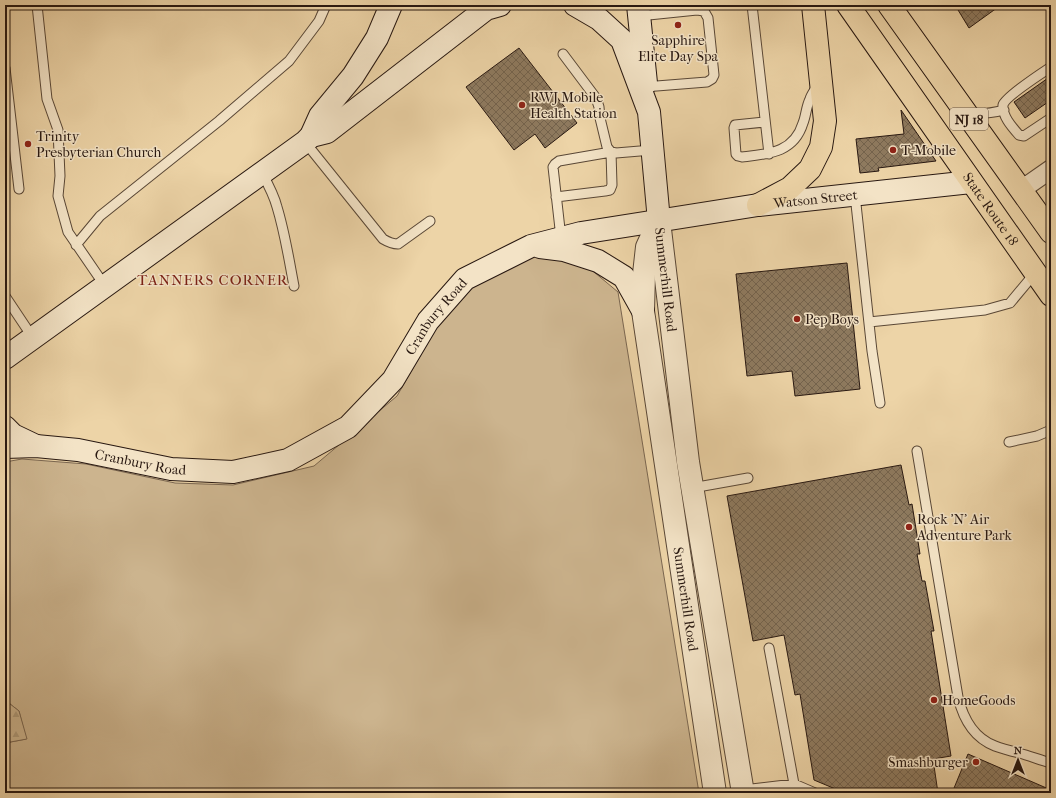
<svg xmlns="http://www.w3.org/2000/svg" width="1056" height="798" viewBox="0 0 1056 798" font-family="'IM FELL French Canon',serif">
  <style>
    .green { fill: #ccb48e; stroke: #7a6650 }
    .forest { fill: url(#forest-firs); stroke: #7a6650 }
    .building { fill: url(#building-cross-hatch); stroke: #281811 }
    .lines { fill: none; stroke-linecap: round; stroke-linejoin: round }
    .service-casing { stroke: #594736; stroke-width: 11 }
    .minor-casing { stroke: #594736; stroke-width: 20 }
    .tertiary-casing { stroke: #594736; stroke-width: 24 }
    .secondary-casing { stroke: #281811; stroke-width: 24 }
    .trunk-casing { stroke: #281811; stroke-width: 24 }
    .service { stroke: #f3e3c6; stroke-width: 9 }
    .minor { stroke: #f3e3c6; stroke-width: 18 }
    .tertiary { stroke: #f3e3c6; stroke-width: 22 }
    .secondary { stroke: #f3e3c6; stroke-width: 22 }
    .trunk { stroke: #edd4a7; stroke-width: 22 }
    .poi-dot { fill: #8f2418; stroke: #f3e3c6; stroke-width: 1.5 }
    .labels { text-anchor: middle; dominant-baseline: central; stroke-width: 3; stroke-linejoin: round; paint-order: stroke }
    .shield { fill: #f3e3c6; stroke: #655547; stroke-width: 1 }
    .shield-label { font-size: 13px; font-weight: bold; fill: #281811 }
    .poi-label { font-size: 14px; fill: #281811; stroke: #f3e3c6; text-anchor: start }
    .street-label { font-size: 14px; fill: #281811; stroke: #f3e3c6 }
    .neighbourhood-label { font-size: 15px; letter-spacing: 1px; fill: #7a1f14; stroke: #f3e3c6 }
  </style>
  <defs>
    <pattern id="forest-firs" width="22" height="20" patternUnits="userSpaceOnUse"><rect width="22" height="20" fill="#ccb48e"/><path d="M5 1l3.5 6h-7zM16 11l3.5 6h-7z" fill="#af9a79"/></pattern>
    <pattern id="building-cross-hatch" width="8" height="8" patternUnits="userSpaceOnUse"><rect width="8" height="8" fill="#8e7a5f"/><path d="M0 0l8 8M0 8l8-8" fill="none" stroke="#74634d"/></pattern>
  </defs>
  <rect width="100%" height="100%" fill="#edd4a7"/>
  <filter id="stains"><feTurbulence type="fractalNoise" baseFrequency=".005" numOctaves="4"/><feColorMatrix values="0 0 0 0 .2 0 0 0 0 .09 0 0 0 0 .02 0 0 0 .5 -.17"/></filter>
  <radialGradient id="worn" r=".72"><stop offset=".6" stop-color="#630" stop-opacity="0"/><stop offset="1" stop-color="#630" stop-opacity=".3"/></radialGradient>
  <path class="green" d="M533,254l55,13 30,25 81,501h-694v-50l21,-4 -7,-28 -14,-11v-238l17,-3 64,5 89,19 58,2 81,-19 83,-70 42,-73 36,-38z"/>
  <path class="forest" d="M5,700l14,11 8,28 -22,4z"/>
  <path class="building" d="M955,5h46l-32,23z
    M519,48l58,75 -32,25 -10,-14 -21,16 -48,-63z
    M1051,76v24l-26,18 -11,-16z
    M901,110l35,51 -58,7 1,3 -19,2 -4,-34 48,-5z
    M847,263l13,126 -65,7 -3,-25 -45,5 -11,-102z
    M901,465l8,40 3,-1 8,50h-3l5,27h3l9,50h-3l20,125 -18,3 5,34h-93l-31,-13 -14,-86 -5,1 -11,-60 -31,6 -26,-145z
    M968,754l83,36v3h-99z"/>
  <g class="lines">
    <g class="service-casing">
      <path id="service" d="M37,5l10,94 11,31 2,46 -2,20 10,36 37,54
        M752,5l17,149
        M639,16l58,-6 7,1 4,7 6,57 -2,4 -5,3 -63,5
        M563,54l33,44 3,9 1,11 7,29 4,5 5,1 36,-3
        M1051,67c-9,6 -46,30 -48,38 -1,11 9,22 16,30l5,1 27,-18
        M5,68l14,121
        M970,113c12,2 22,0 34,-3
        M765,122l-30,3 -1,3 2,26 2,2 4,1c26,-3 52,-4 61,-34 3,-7 3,-16 7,-24 1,-4 5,-9 7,-13
        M305,142l78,97c5,3 9,5 15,5l32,-23
        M262,173c6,11 12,22 15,34 8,26 12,53 17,79
        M855,195l17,156 8,52
        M556,197l49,-6 5,-1 2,-5 -1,-33 -52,9 -4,3 -2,3 8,71
        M76,245l24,-29 119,-95 70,-60 30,-40 7,-16
        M5,296l28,42
        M869,322l116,-12 25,-7 25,-30
        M1009,442l28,-6 14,-6
        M917,451c13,82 27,164 41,246 5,21 16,41 37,49 8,3 16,5 24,7 11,3 21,7 32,10
        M692,488l56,-10
        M769,648l25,136
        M743,790l51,-6 21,9"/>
    </g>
    <g class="minor-casing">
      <path id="minor" d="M1021,190l30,-21"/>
    </g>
    <g class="tertiary-casing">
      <g id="tertiary">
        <path id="s1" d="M659,221l-12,26 -3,27 -1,37 72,482"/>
        <path id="s2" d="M659,221l29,241 55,331"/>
      </g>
    </g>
    <g class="secondary-casing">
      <g id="secondary">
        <path d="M575,5l24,14 23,21 27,72 10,109"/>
        <path d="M638,5l8,78"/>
        <path d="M311,136l16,-4 159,-123 14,-4"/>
        <path d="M540,247l24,3 34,11 26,16 19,34"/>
        <path d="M5,358l300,-216 6,-6 9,-20 33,-40 24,-38 14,-33"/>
        <path d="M5,427l8,8 23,11"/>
        <path id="s3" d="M5,447l31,-1 42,4 93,19 62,3 55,-12 60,-33 45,-47 35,-59 37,-42 66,-33 50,-13 177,-28 213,-23"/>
      </g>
    </g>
    <g class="trunk-casing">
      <g id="trunk">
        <path id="s4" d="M848,5l203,290"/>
        <path d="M889,5l162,227"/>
        <path d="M758,205l32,-17 20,-19 11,-22 4,-26 -12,-116"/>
      </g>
    </g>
    <use href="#service" class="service"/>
    <use href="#minor" class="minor"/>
    <use href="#tertiary" class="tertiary"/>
    <use href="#secondary" class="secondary"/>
    <use href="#trunk" class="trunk"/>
  </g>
  <g class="poi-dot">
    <circle cx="678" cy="25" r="4"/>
    <circle cx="522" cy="105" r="4"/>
    <circle cx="28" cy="144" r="4"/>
    <circle cx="893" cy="150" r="4"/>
    <circle cx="797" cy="319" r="4"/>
    <circle cx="909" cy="527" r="4"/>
    <circle cx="934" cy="700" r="4"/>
    <circle cx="976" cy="762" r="4"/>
  </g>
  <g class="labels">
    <rect class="shield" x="950" y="108" width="38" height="22" rx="3"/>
    <g class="shield-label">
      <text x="969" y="119">NJ 18</text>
    </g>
    <g class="poi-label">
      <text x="678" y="40" text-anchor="middle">Sapphire<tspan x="678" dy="16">Elite Day Spa</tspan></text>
      <text x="530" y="97">RWJ Mobile<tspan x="530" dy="16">Health Station</tspan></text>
      <text x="36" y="136">Trinity<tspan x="36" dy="16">Presbyterian Church</tspan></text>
      <text x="901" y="150">T-Mobile</text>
      <text x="805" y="319">Pep Boys</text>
      <text x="917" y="519">Rock 'N' Air<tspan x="917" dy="16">Adventure Park</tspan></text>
      <text x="942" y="700">HomeGoods</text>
      <text x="968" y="762" text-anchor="end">Smashburger</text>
    </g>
    <g class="street-label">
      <text stroke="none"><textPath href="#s3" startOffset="907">Watson Street</textPath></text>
      <text stroke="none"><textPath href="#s4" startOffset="249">State Route 18</textPath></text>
      <text stroke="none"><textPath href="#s2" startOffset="59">Summerhill Road</textPath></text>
      <text stroke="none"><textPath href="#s3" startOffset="497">Cranbury Road</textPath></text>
      <text stroke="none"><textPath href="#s3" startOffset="137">Cranbury Road</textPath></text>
      <text stroke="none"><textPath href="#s1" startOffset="384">Summerhill Road</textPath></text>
    </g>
    <g class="neighbourhood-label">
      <text x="213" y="280">TANNERS CORNER</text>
    </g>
  </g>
  <rect width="1056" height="798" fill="none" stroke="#edd4a7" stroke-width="20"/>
  <rect x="6" y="6" width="1044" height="786" fill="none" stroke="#281811" stroke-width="2"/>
  <rect x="10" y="10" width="1036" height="778" fill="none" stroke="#281811"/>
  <g transform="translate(1018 760)" stroke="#f3e3c6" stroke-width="3" paint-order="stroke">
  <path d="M0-3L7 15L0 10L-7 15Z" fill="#281811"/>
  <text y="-6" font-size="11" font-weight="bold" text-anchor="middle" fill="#281811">N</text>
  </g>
  <rect width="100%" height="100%" filter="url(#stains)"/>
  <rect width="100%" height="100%" fill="url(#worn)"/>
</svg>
